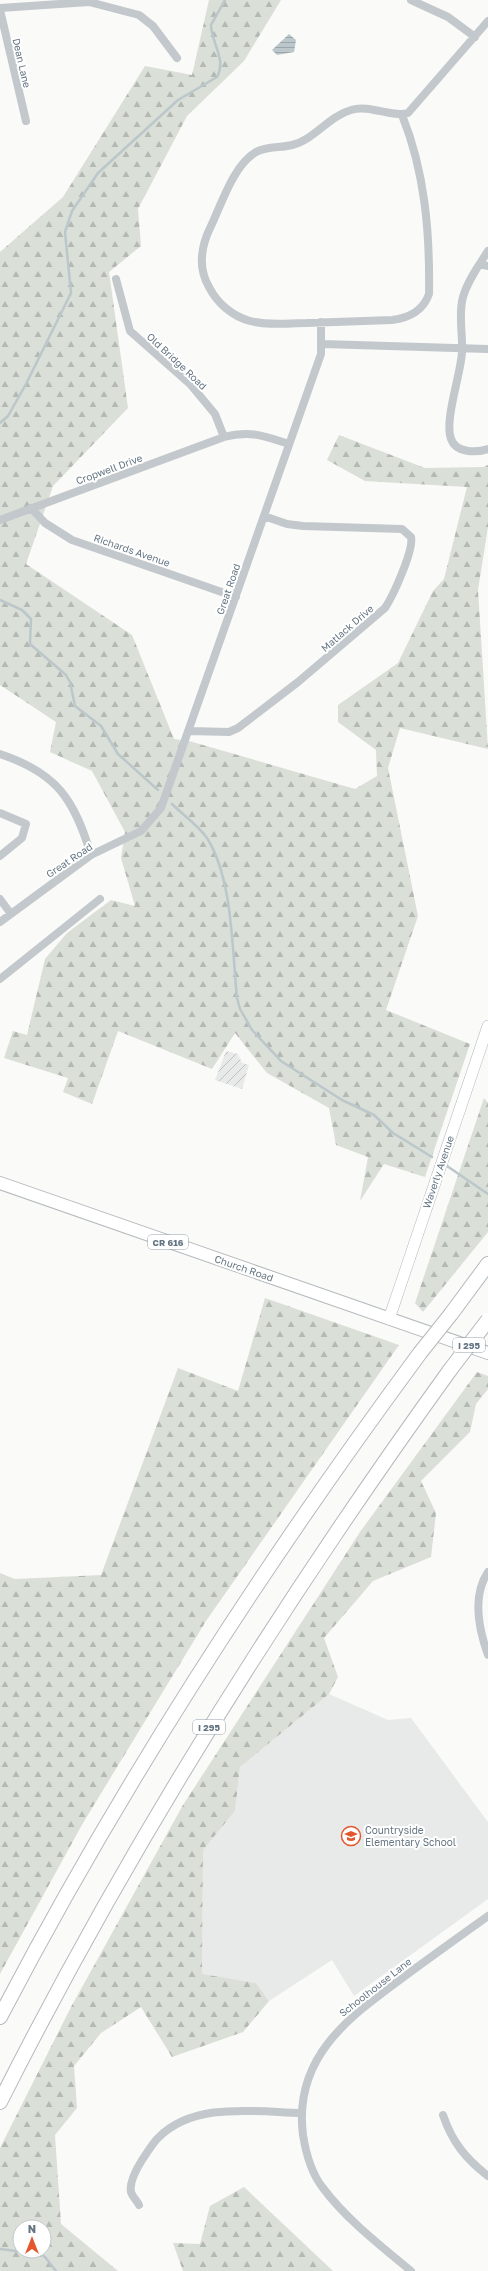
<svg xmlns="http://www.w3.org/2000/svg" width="488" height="2271" viewBox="0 0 488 2271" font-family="'Golos Text',sans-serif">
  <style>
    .built { fill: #e8e9e9 }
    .industrial { fill: url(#industrial-furrows) }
    .forest { fill: url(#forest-firs); fill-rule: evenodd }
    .water { fill: url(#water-rules) }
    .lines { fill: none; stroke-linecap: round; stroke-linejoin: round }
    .stream { stroke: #bbc7cb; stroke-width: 2.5 }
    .secondary-casing { stroke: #b3babf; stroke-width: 12 }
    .primary-casing { stroke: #b5babe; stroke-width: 14 }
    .highway-casing { stroke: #b4b9bd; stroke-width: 16 }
    .street { stroke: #c3c8cc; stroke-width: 8 }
    .secondary { stroke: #fff; stroke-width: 11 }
    .primary { stroke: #fff; stroke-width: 12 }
    .highway { stroke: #fff; stroke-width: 14 }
    .highway-bridge-casing { stroke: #b4b9bd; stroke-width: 16; stroke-linecap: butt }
    .highway-bridge { stroke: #fff; stroke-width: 14 }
    .labels { text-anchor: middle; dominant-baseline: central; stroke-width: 4; stroke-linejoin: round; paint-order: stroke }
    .shield { fill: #fff; stroke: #939fa8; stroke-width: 1 }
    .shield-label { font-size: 9px; font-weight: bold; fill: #657683 }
    .street-label { font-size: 10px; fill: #657683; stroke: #fff }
    .poi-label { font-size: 10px; fill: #657683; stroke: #fff; text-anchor: start }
  </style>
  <defs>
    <pattern id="industrial-furrows" width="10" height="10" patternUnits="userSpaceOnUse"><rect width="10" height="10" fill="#e8e9e9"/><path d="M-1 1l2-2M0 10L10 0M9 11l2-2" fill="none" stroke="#c0c1c2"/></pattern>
    <pattern id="forest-firs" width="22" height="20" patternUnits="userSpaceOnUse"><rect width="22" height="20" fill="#dadfd7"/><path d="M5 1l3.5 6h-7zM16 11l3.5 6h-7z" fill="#b4b9b4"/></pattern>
    <pattern id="water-rules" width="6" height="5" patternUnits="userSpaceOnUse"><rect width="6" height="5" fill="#bbc7cb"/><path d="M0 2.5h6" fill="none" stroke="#9ca6aa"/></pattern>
  </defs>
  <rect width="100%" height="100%" fill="#fafaf8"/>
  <path class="built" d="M329,1694l59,26 23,-2 77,104v77l-134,97 -22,-36 -63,41 -13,-18 -54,-8 1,-125 32,-39 5,-44z"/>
  <path class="industrial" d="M226,1051l12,3 4,9 7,2 -7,24 -27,-9z"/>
  <path class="forest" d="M209,0h72l-37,61 -57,55 -49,93 3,37 -32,26 19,136 -75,78 -27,78 106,71 42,104 15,2 166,48 22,-13 -1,-26 -38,-28v-17l60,-42 35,-72 11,-12 23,-92 -102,-6 -38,-21 12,-25 86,33 58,-1 5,-2v62l-10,63 10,159 -88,-21 -12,40 30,148 -32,94 84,34 -45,133 -41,-13 -24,37 8,-44 -32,-12 -7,-37 -62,-35 -32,-40 -23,36 -94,-38 -26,73 -29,-12 5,-14 -64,-20 9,-27 14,4 18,-76 22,-26 44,-33 24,6 -14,-48 4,-26 -33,-61 -42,-19 6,-30 -56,-37v-433l63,-55 82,-131 47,9z
    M484,1098l4,5v129l-65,80 -8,-9z
    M265,1298l134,47 -193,276 -123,202 -83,151v-401l15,6 86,-4 77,-207 60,23z
    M477,1372l11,4v13l-12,15 -6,28 -49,49 15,32 -5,44 -58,24 -49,57 14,39 -9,17 -89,73 -5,44 -32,39 -1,124 54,9 13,18 -26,31 -71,25 -31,-50 -40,26 -27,33 3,42 -22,27 6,89 57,47h-118v-123l71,-141 112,-202 177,-273zM20,2227h24v24h-24z
    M244,2187l89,84h-150l-10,-28 27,1 10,-38z"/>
  <path class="water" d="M289,34l7,6 -2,12 -17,3 -5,-5z"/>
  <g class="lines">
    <path class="stream" d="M0,423l8,-7 18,-32 45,-91 -6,-61 7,-21 26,-38 80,-73 39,-23c10,-17 -6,-35 -6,-52l14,-25
      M0,600l22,10 9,9 -1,25 36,31 4,7 5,24 26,20 17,28 40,36
      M172,804c11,11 26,21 35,34 26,41 25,112 30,160l3,11 12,21 29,31 61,39 32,15 19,18 39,24
      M447,1166l41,28
      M0,2249l40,5 5,3 11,14"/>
    <g class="secondary-casing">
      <path id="secondary" d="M389,1319l99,-293"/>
    </g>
    <g class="primary-casing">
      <path id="primary" d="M0,1183l488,170"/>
    </g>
    <g class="highway-casing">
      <path id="highway" d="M451,1314l37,-50
        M0,2017c121,-232 264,-453 420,-664
        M0,2102c130,-258 281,-498 450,-732"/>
    </g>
    <path class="street" d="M411,0l37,17 27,20
      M0,8l89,-6 50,13 14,11 24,32
      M0,10l26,111
      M402,115c23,57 28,118 27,179 -6,17 -20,24 -37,26 -29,1 -57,2 -85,3 -19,0 -39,3 -57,-2 -18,-5 -33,-18 -41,-34 -11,-19 -8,-41 2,-61 11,-23 22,-60 45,-74 11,-6 24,-4 36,-7 22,-5 37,-29 59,-35 19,-6 41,8 57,3l80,-92
      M488,251c-9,14 -20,29 -25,46 -5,17 0,37 -1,55 -1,22 -18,68 -11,87 5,14 25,14 37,10
      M480,264l8,2
      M116,279l14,52 60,53 25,30 9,23c27,-7 40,-1 65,7
      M322,344l166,5
      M31,508l14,15 27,17 164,57
      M0,520l224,-83
      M189,731l40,1 9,-4 60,-46 87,-74c8,-12 29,-58 26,-71l-9,-8 -99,-3 -16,-2 -23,-8
      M0,754c57,19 74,45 91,101
      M0,813l26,11 -4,14 -22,18
      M0,899l11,15
      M0,922l91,-67 50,-24 20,-23 160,-454v-32
      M0,979l100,-80
      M488,1572c-16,24 -9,58 0,83
      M443,2115c9,27 23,44 45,61
      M139,2205c-2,-4 -7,-9 -8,-13 -2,-10 6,-24 11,-32 5,-7 10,-16 16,-22 36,-37 98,-26 144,-25
      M411,2271c-30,-25 -64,-51 -88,-83 -12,-15 -17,-34 -20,-53 -10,-78 46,-118 102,-159 27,-20 55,-40 83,-60"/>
    <use href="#secondary" class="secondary"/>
    <use href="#primary" class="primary"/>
    <use href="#highway" class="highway"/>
    <g class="highway-bridge-casing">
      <path id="highway-bridge" d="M420,1353l31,-39
        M450,1370l38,-50"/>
    </g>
    <use href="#highway-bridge" class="highway-bridge"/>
  </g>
  <defs>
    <g id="school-ring" transform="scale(1)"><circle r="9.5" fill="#fff" stroke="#e4572e" stroke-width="1.5"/><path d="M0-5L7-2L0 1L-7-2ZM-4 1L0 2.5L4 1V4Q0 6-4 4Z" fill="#e4572e"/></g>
  </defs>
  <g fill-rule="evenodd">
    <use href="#school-ring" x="351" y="1836"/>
  </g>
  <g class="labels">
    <g class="shield">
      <rect x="148" y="1235" width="40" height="14" rx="3"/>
      <rect x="453" y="1338" width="32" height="14" rx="3"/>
      <rect x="193" y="1720" width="32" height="14" rx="3"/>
    </g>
    <g class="shield-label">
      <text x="168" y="1242">CR 616</text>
      <text x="469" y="1345">I 295</text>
      <text x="209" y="1727">I 295</text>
    </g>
    <g class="street-label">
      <text transform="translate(22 63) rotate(77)">Dean Lane</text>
      <text transform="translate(177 361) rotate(43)">Old Bridge Road</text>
      <text transform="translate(109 469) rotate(-20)">Cropwell Drive</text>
      <text transform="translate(132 550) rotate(19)">Richards Avenue</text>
      <text transform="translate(228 589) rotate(-71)">Great Road</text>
      <text transform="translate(347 628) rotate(-41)">Matlack Drive</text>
      <text transform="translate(69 860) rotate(-34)">Great Road</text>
      <text transform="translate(438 1172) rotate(-71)">Waverly Avenue</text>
      <text transform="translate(244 1268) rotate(19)">Church Road</text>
      <text transform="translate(375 1987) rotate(-38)">Schoolhouse Lane</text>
    </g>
    <g class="poi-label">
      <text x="365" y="1830">Countryside<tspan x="365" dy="12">Elementary School</tspan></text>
    </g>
  </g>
  <g transform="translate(32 2239)"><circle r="19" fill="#ffffff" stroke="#c1c8cd"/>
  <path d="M0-3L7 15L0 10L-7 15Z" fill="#e4572e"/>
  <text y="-6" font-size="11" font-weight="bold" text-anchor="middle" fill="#657683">N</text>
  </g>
</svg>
